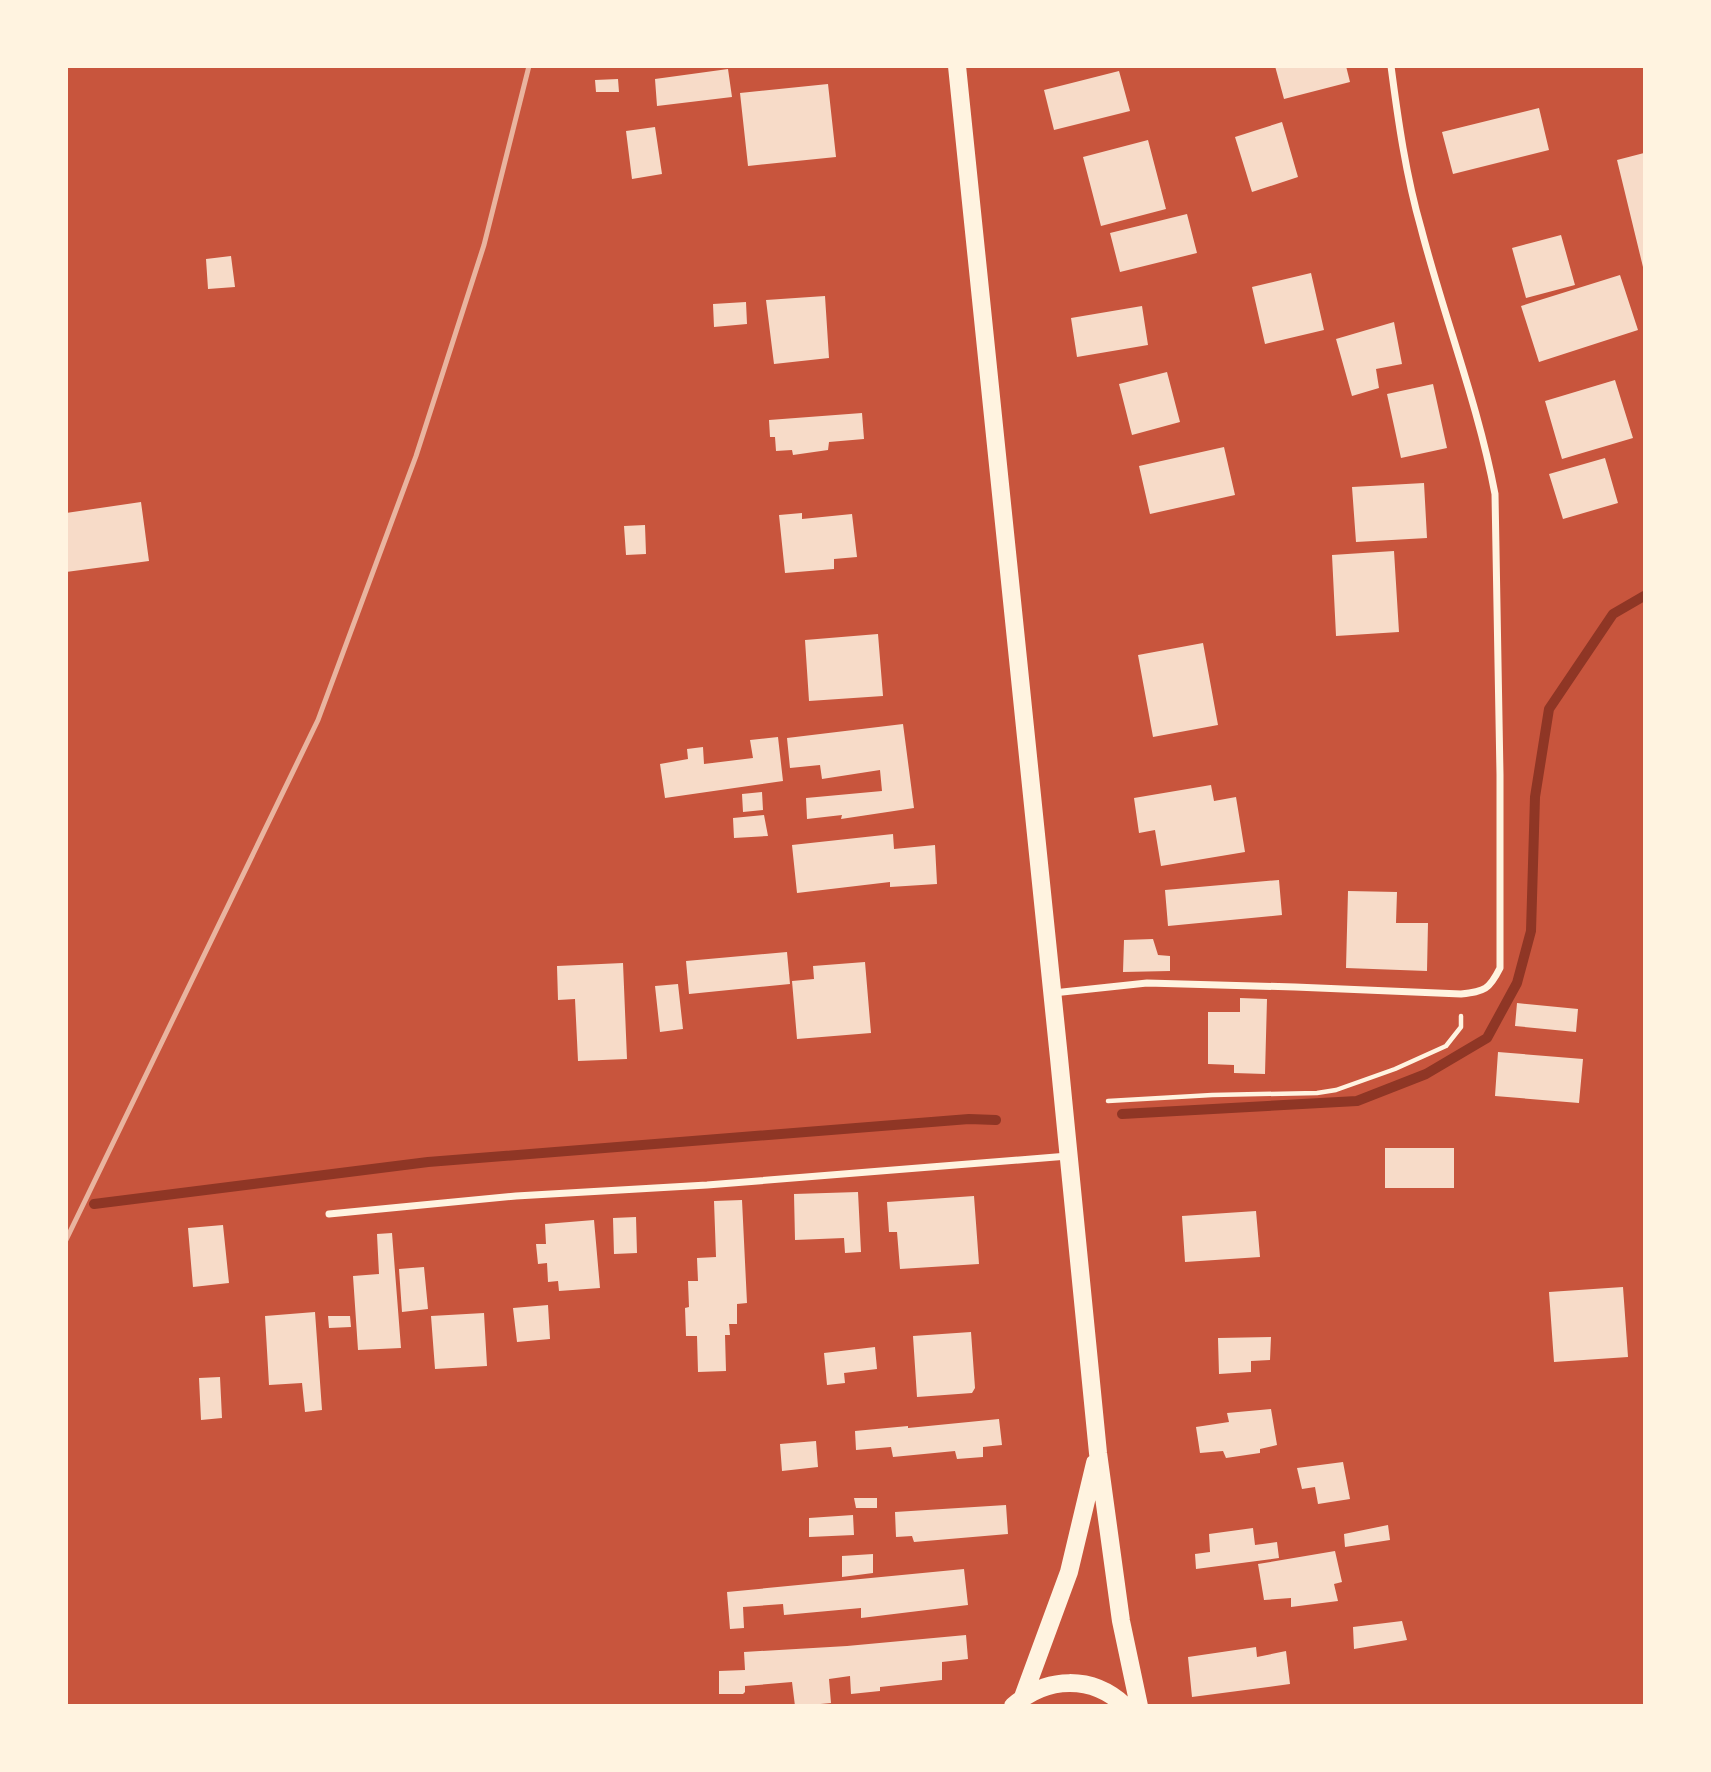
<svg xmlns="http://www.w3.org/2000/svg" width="1711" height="1772" viewBox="0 0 1711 1772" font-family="Raleway,sans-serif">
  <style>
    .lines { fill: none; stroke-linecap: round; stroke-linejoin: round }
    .stream { stroke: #8f3625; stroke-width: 10 }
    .building { fill: #f7dbc8 }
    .path { stroke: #fff3e0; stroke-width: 4.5 }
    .minor { stroke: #fff3e0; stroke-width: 7 }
    .primary { stroke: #fff3e0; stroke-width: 18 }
    .rail { stroke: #e9b49f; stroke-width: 5 }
  </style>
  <rect width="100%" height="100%" fill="#c8553d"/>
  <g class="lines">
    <path class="stream" d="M1122,1114l235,-13 69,-27 61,-36 30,-55 14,-52 4,-134 14,-88 64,-95 31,-18
      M94,1204l334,-42 541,-43 27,1"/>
  </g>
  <path class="building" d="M1275,66h71l4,16 -66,17z
    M728,69l4,28 -75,9 -2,-27z
    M1119,71l11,40 -76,19 -10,-40z
    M618,79l1,13h-23l-1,-12z
    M828,84l8,73 -88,9 -8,-73z
    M1539,108l10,42 -96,24 -11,-42z
    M1282,122l16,55 -46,15 -17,-55z
    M655,127l7,47 -30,5 -6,-48z
    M1148,140l18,69 -65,17 -18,-69z
    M1644,153v114h-1l-26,-107z
    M1187,214l10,39 -77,19 -10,-39z
    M1561,235l14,50 -49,13 -14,-50z
    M231,256l4,31 -27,2 -2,-30z
    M1311,273l13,57 -59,14 -13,-57z
    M1620,275l18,55 -99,32 -18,-56z
    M825,296l4,62 -55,6 -8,-64z
    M746,302l1,22 -33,3 -1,-23z
    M1142,306l6,39 -71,12 -6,-39z
    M1394,322l8,42 -26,5 3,19 -27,8 -16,-57z
    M1167,372l13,50 -48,13 -13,-51z
    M1615,380l18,58 -71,21 -17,-58z
    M1433,384l14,64 -46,10 -14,-64z
    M862,413l2,26 -35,3 -1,8 -35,5 -1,-5 -16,1 -1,-14h-5l-1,-17z
    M1224,447l11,48 -85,19 -11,-48z
    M1605,458l13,45 -55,16 -14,-45z
    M1424,483l3,55 -71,4 -4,-55z
    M141,502l8,59 -83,11v-59z
    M802,513v6l50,-5 5,43 -23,2v10l-49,4 -6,-58z
    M645,525l1,29 -20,1 -2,-29z
    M1394,551l5,81 -63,4 -4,-81z
    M878,634l5,62 -74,5 -4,-61z
    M1203,643l15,82 -65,12 -15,-82z
    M903,724l11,84 -73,11 1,-4 -35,4 -1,-21 76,-7 -2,-21 -58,9 -2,-14 -30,3 -3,-30z
    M778,737l5,44 -118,17 -5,-34 28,-5 -1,-10 16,-2 1,17 49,-6 -3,-18z
    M1211,785l3,16 22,-4 9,55 -84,14 -6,-36 -16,3 -5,-35z
    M762,792l1,18 -20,2 -1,-18z
    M764,815l4,21 -34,2 -1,-20z
    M893,834l1,15 41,-4 2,39 -47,3v-5l-93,11 -5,-48z
    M1279,880l3,35 -114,11 -3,-36z
    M1348,891l49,1 -1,31h32l-1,48 -81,-3z
    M1153,939l5,16 12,1v15l-47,1 1,-32z
    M787,952l3,32 -101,10 -3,-33z
    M865,962l6,71 -74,6 -5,-58 22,-2 -1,-13z
    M623,963l4,96 -49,2 -3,-62 -17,1 -1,-34z
    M678,984l5,45 -23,3 -5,-46z
    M1240,998l27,1 -2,75 -31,-1v-8l-26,-1v-52h32z
    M1517,1003l61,6 -2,23 -61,-6z
    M1498,1052l85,7 -4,44 -84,-7z
    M1385,1148h69v40h-69z
    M858,1192l3,60 -16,1 -1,-15 -49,2 -1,-46z
    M974,1196l5,68 -79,5 -3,-37h-8l-2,-30z
    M742,1200l5,103 -10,1v20h-8l1,11h-5l1,36 -28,1 -1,-36h-11l-1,-28 4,-1 -1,-26h10l-1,-23 19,-1 -2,-56z
    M1256,1211l4,46 -75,5 -3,-46z
    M636,1217l1,36 -23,1 -1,-36z
    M594,1220l6,68 -41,3 -1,-10 -10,1 -1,-19 -9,1 -2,-20h10l-1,-20z
    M223,1225l6,58 -36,4 -5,-59z
    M392,1233l9,115 -43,2 -5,-74 26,-2 -2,-40z
    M424,1267l4,42 -26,3 -3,-43z
    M1623,1287l5,70 -74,5 -5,-70z
    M548,1305l2,34 -33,3 -4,-34z
    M315,1312l7,98 -17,2 -3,-29 -33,2 -4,-69z
    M484,1313l3,53 -52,3 -4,-53z
    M328,1316h22l1,11 -22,1z
    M971,1332l4,56 -3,5 -55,4 -4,-61z
    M1271,1337l-1,23 -19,1v11l-32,2 -1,-36z
    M875,1347l2,22 -33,4 1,10 -18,2 -3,-32z
    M220,1377l2,41 -21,2 -2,-42z
    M1271,1409l6,36 -17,4v4l-34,5 -3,-7 -23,2 -4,-26 33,-5 -2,-9z
    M999,1419l3,26 -19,2v10l-26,2 -2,-8 -62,6 -2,-10 -35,3 -1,-19 53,-5v2z
    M816,1441l2,26 -36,4 -2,-27z
    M1343,1462l7,37 -32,5 -3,-17 -13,2 -5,-21z
    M854,1498h23v10h-21z
    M1006,1505l2,29 -94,8 -2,-6 -16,1 -1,-25z
    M853,1515l1,20 -45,2v-19z
    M1388,1525l2,15 -45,7 -1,-13z
    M1253,1528l2,17 22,-3 2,16 -83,11 -1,-15 15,-2 -1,-18z
    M1335,1551l7,31 -8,2 4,17 -47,6v-9l-27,2 -6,-36z
    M873,1554v19l-31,4v-21z
    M964,1569l4,36 -107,13v-10l-77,7 -1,-11 -40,3 1,21 -14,1 -3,-37z
    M1402,1621l5,19 -53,9 -1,-22z
    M966,1635l2,24 -26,3v18l-62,7v4l-29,3 -1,-18 -21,3 2,24 -32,3h-4l-3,-24 -47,4v6l-2,2h-24v-23l26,-1 -1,-18 103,-6z
    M1256,1647l1,10 29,-6 4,33 -98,13 -4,-40z"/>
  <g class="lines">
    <path class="path" d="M1108,1101l104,-6 105,-2 19,-3 59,-21 51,-23 15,-19v-11"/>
    <path class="minor" d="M1053,993l94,-10 148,4 166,7c24,-3 28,-4 39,-26v-193l-5,-281c-17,-90 -51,-177 -74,-266 -15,-52 -23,-108 -30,-162
      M329,1214l187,-18 191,-11 361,-29"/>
    <path class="primary" d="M957,66l102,992 39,395 23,168 18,85
      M1023,1697l46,-125 26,-109
      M1013,1706c34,-30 79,-31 112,0"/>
    <path class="rail" d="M66,1240l252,-520 98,-264 68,-211 45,-179"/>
  </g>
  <rect width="1711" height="1772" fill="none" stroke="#fff3e0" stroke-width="136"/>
</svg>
